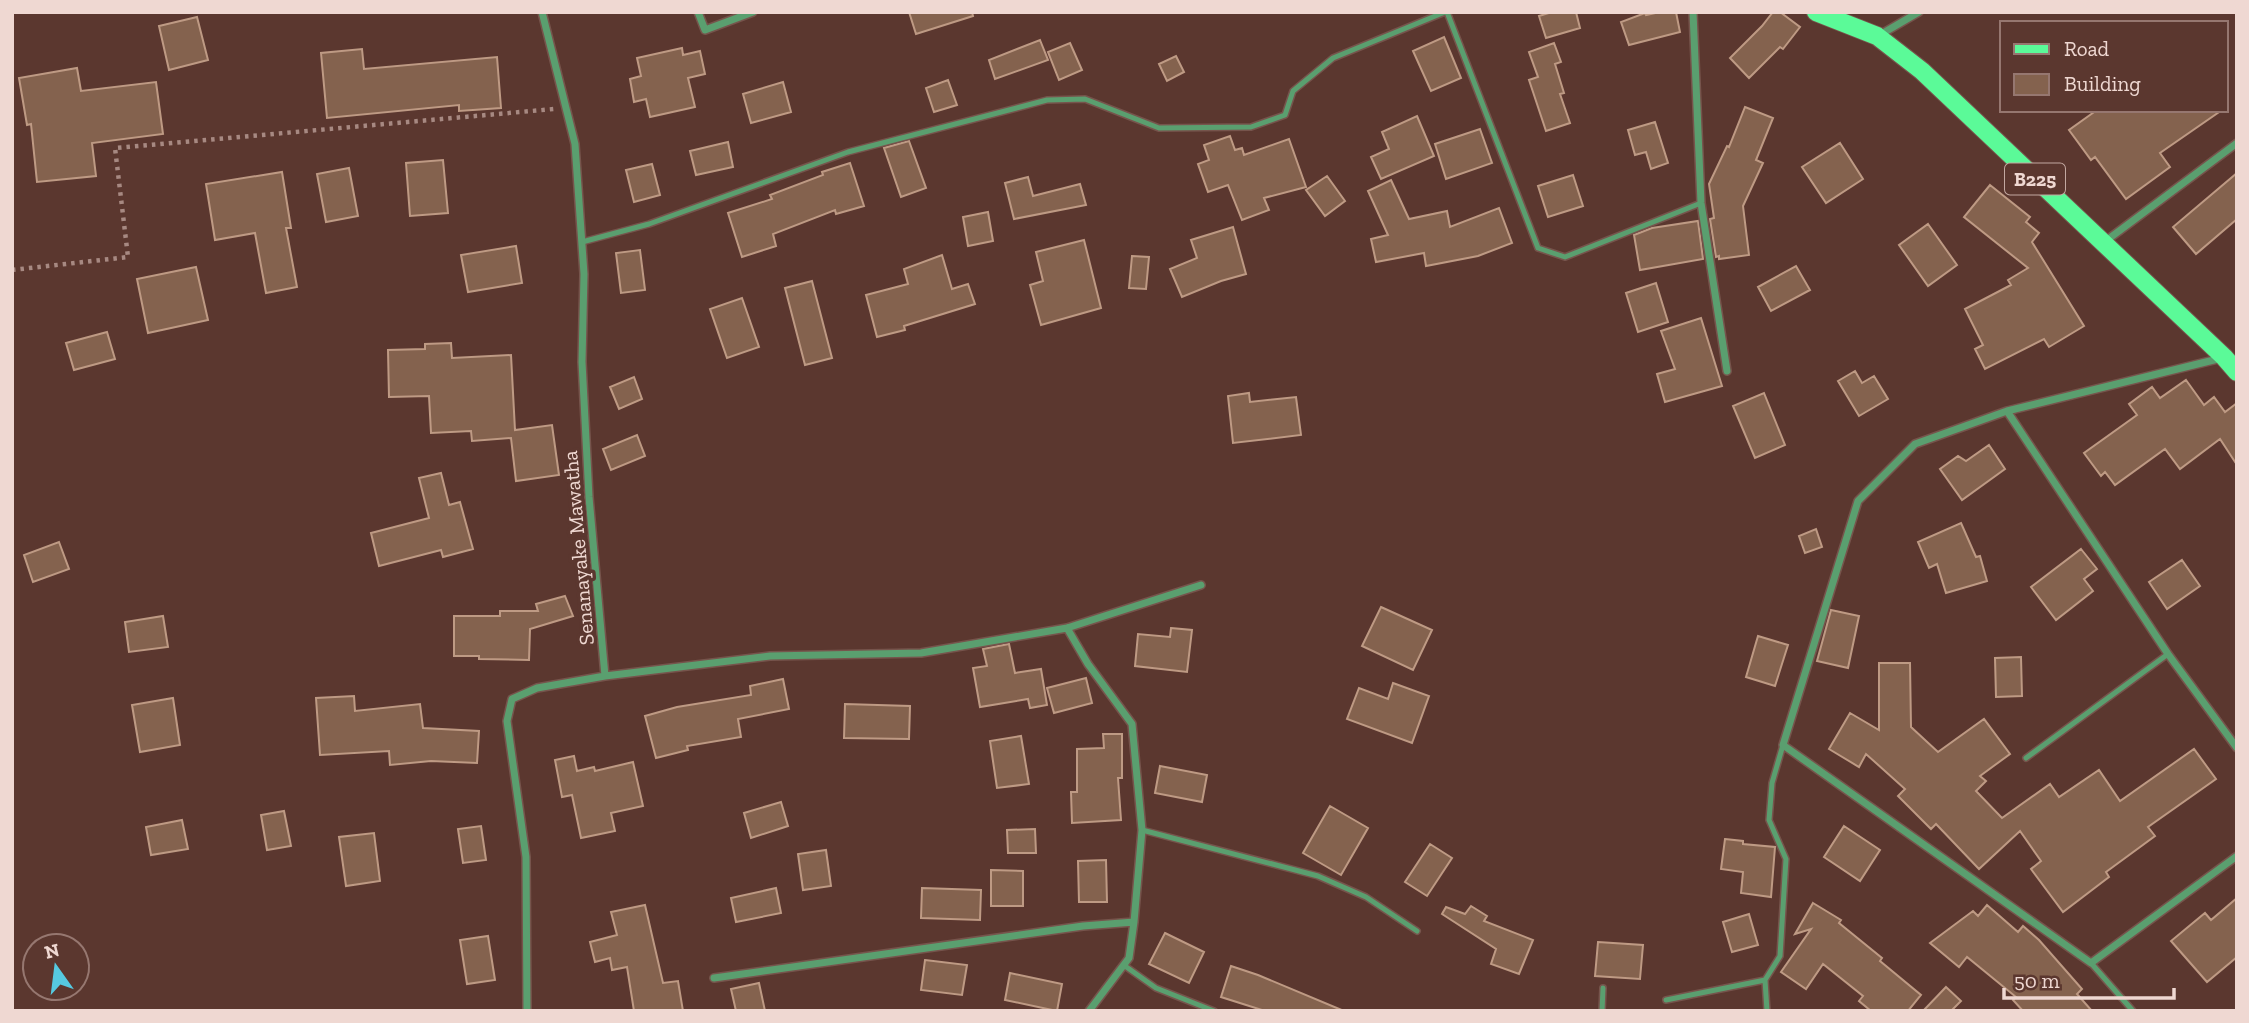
<svg xmlns="http://www.w3.org/2000/svg" width="2249" height="1023" viewBox="0 0 2249 1023" font-family="'Zilla Slab',serif">
  <style>
    .building { fill: #84624e; stroke: #be9a84; stroke-width: 2 }
    .lines { fill: none; stroke-linecap: round; stroke-linejoin: round }
    .service-casing { stroke: #76544c; stroke-width: 8 }
    .minor-casing { stroke: #76544c; stroke-width: 10 }
    .primary-casing { stroke: #76544c; stroke-width: 20 }
    .path { stroke: #a78982; stroke-width: 4.5; stroke-dasharray: 3.5 5; stroke-linecap: butt }
    .service { stroke: #5a9f6f; stroke-width: 5 }
    .minor { stroke: #5a9f6f; stroke-width: 7 }
    .primary { stroke: #5bfa98; stroke-width: 18 }
    .labels { text-anchor: middle; dominant-baseline: central; stroke-width: 7; stroke-linejoin: round; paint-order: stroke }
    .shield { fill: #5b372f; stroke: #c3a8a1; stroke-width: 2 }
    .shield-label { font-size: 19px; font-weight: bold; fill: #efd8d2 }
    .street-label { font-size: 21px; fill: #efd8d2; stroke: #5b372f }
  </style>
  <rect width="100%" height="100%" fill="#5b372f"/>
  <path class="building" d="M909,12h63l1,4 -57,18z
    M1552,12h24l4,16 -34,10 -7,-22z
    M1660,12h16l4,20 -51,13 -8,-23 24,-9 1,2z
    M1773,12h7l20,15 -17,22 -3,-2 -31,31 -19,-20 32,-32z
    M197,17l11,43 -39,10 -10,-44z
    M1444,37l17,41 -30,13 -18,-40z
    M1040,40l8,20 -53,19 -6,-19z
    M1070,43l12,27 -23,10 -11,-28z
    M1554,43l7,19 -6,2 9,29 -4,1 10,29 -24,8 -17,-51 9,-3 -9,-25z
    M682,48l1,7 17,-4 5,23 -17,4 7,29 -45,10 -4,-18 -12,3 -4,-23 11,-3 -4,-18z
    M362,49l2,20 133,-12 4,51 -42,3v-6l-132,13 -6,-65z
    M1176,56l8,16 -17,9 -8,-17z
    M77,68l4,23 75,-9 7,52 -71,9 4,33 -59,6 -6,-58 -4,1 -8,-47z
    M948,80l9,25 -23,7 -8,-24z
    M783,82l8,30 -40,11 -8,-29z
    M1745,107l28,11 -17,42 7,3 -20,43 6,49 -30,4v-3l-3,1 -6,-38 4,-1 -5,-34 18,-38 2,1z
    M2097,110h125l-62,43 10,14 -44,32 -31,-42 -4,3 -22,-30z
    M1417,116l17,40 -53,23 -10,-22 18,-8 -7,-17z
    M1655,122l13,41 -17,6 -5,-17 -11,3 -7,-25z
    M1480,129l12,34 -46,16 -11,-35z
    M1230,136l5,14 7,-2 2,7 45,-16 17,48 -42,11 5,12 -27,10 -14,-35 -20,7 -10,-28 11,-4 -5,-15z
    M909,141l17,47 -25,9 -17,-49z
    M728,142l5,25 -37,8 -6,-24z
    M1840,143l23,36 -37,24 -24,-36z
    M443,160l5,53 -38,3 -4,-53z
    M850,163l14,43 -28,8 -1,-4 -62,24 3,12 -34,11 -14,-44 44,-14 -2,-4 53,-20 -1,-3z
    M652,164l8,31 -26,7 -8,-32z
    M349,168l9,48 -32,6 -9,-48z
    M282,172l9,56h-5l11,59 -31,6 -11,-60 -40,7 -9,-56z
    M2237,173v46l-41,35 -23,-27z
    M1573,175l10,31 -35,11 -10,-31z
    M1327,176l18,25 -20,15 -19,-26z
    M1028,177l5,19 47,-12 6,21 -72,14 -9,-36z
    M1391,180l18,39 38,-8 3,16 49,-19 13,35 -34,13 -52,10 -2,-13 -48,9 -5,-23 17,-4 -20,-44z
    M1990,185l40,32 -4,5 13,11 -7,9 52,84 -35,21 -5,-8 -59,30 -10,-20 8,-4 -18,-36 46,-24 -3,-5 20,-12 -64,-51z
    M988,212l5,29 -25,5 -5,-29z
    M1698,221l5,38 -63,11 -6,-35 18,-7z
    M1928,224l29,41 -29,21 -29,-41z
    M1233,227l13,47 -25,7 -39,16 -12,-28 27,-11 -6,-18z
    M1084,240l17,68 -60,17 -11,-40 13,-4 -7,-29z
    M516,246l6,37 -54,9 -7,-37z
    M640,250l5,40 -24,3 -5,-40z
    M942,255l10,34 16,-5 7,20 -71,22 1,4 -28,7 -11,-42 42,-11 -4,-15z
    M1132,256l17,1 -3,32 -17,-1z
    M1796,266l14,24 -39,21 -13,-24z
    M196,267l12,53 -60,13 -11,-54z
    M812,281l20,77 -27,7 -20,-77z
    M1656,283l12,39 -30,10 -12,-39z
    M742,298l17,49 -32,11 -17,-49z
    M1701,318l21,68 -57,16 -8,-28 18,-5 -14,-38z
    M107,332l8,27 -41,11 -8,-27z
    M451,343l1,15 59,-3 4,75 37,-5 7,50 -43,6 -5,-43 -39,3 -1,-10 -40,2 -2,-37 -40,1 -1,-47 37,-1v-5z
    M1855,371l7,12 12,-7 14,23 -29,17 -21,-35z
    M634,377l8,22 -23,10 -9,-22z
    M2186,380l18,25 10,-8 11,15 12,-9v62l-17,-26 -40,30 -15,-20 -50,36 -10,-13 -4,4 -17,-23 53,-38 -8,-11 23,-17 8,11z
    M1249,393l1,9 46,-5 5,38 -68,8 -5,-47z
    M1764,393l21,52 -30,13 -22,-52z
    M637,435l8,21 -34,14 -8,-21z
    M1989,445l16,24 -43,31 -22,-31 18,-13 8,5z
    M441,473l8,32 11,-3 13,47 -30,8 -2,-7 -62,16 -8,-33 58,-15 -10,-40z
    M1961,523l15,34 4,-1 7,25 -41,12 -9,-29 -8,4 -11,-26z
    M1816,529l6,18 -17,6 -6,-17z
    M59,542l10,27 -36,13 -9,-27z
    M2081,549l16,20 -13,10 9,12 -37,29 -25,-33z
    M2182,560l18,26 -33,23 -18,-27z
    M565,596l8,20 -43,13 -1,31 -50,-1v-3h-25v-40h46v-5h38l-2,-7z
    M1381,607l51,23 -19,40 -51,-24z
    M1831,610l28,6 -11,52 -31,-7z
    M163,616l5,31 -39,5 -4,-30z
    M1171,628l21,2 -5,42 -52,-6 3,-32 32,3z
    M1758,636l30,9 -13,41 -29,-9z
    M1009,644l6,29 26,-4 6,36 -17,3 -2,-9 -48,8 -7,-39 14,-2 -4,-17z
    M2021,657l1,39 -26,1 -1,-39z
    M1879,663h31l1,64 27,25 46,-33 26,35 -30,22 6,5 -10,10 26,27 48,-34 9,13 40,-27 21,31 74,-52 22,30 -68,48 7,9 -49,36 3,5 -46,35 -32,-43 10,-8 -21,-30 -41,38 -43,-45 -5,5 -33,-33 7,-7 -39,-35 -7,13 -30,-18 21,-36 29,17z
    M1086,678l6,25 -38,10 -7,-25z
    M783,679l6,30 -51,10 3,18 -54,9 1,4 -32,8 -11,-42 32,-9 74,-12 -1,-9z
    M1393,683l36,13 -17,47 -65,-24 12,-31 29,11z
    M354,696l1,15 65,-7 3,24 56,3 -2,32 -46,-2 -41,4 -1,-14 -69,4 -4,-57z
    M173,698l7,47 -40,7 -8,-47z
    M845,704l65,2 -1,33 -65,-1z
    M1103,734h19v44h-4l3,42 -49,3 -1,-31h6v-43l27,-1z
    M1021,736l8,48 -32,4 -7,-47z
    M574,756l3,15 17,-4 1,4 38,-9 10,44 -32,7 4,18 -34,7 -9,-43 -10,2 -7,-37z
    M1160,766l47,9 -5,27 -47,-9z
    M781,802l7,24 -37,12 -7,-25z
    M1330,806l38,22 -27,47 -38,-22z
    M284,811l7,35 -24,4 -6,-35z
    M182,820l6,29 -37,6 -5,-28z
    M481,826l5,34 -23,3 -5,-34z
    M1844,826l36,24 -20,31 -36,-24z
    M1035,829l1,24h-28l-1,-23z
    M374,833l6,48 -34,5 -7,-49z
    M1725,839l18,2v3l32,3 -4,50 -30,-4 2,-21 -22,-3z
    M1430,844l22,14 -25,38 -22,-14z
    M826,850l5,36 -28,4 -5,-36z
    M1106,860l1,42h-28l-1,-41z
    M991,870l32,1v35h-32z
    M776,888l5,25 -45,9 -5,-24z
    M922,888l59,2 -1,30 -59,-2z
    M2237,898v59l-30,25 -36,-41 34,-28 6,7z
    M1813,903l28,17 -2,3 43,35 -2,3 41,34 -13,16h-37l-12,-10 4,-5 -40,-32 -17,25 -25,-17 30,-43 -16,5z
    M645,905l18,78 15,-2 5,30h-49l-7,-44 -15,3 -2,-12 -15,4 -5,-20 27,-7 -6,-23z
    M1987,905l31,27 5,-6 16,14 43,49 -5,5 15,17h-69l-10,-11 3,-3 -49,-40 -8,10 -29,-24 43,-32 5,5z
    M1471,906l16,10 -3,5 49,19 -14,34 -28,-10 5,-15 -54,-35 4,-7 19,7z
    M1749,914l9,31 -26,7 -9,-30z
    M1165,933l39,19 -15,31 -40,-19z
    M488,936l7,44 -28,4 -7,-44z
    M1598,942l45,3 -3,34 -45,-3z
    M925,960l42,5 -5,30 -41,-5z
    M1231,966l27,9 86,36h-79l-44,-14z
    M1010,973l52,11 -5,27 -52,-11z
    M759,983l6,28h-29l-5,-22z
    M1946,987l15,14 -10,10h-28z"/>
  <g class="lines">
    <g class="service-casing">
      <path id="service" d="M1447,12l91,236 27,9 136,-54
        M582,242l67,-18 199,-72 199,-52 38,-1 74,29 92,-1 34,-12 8,-24 40,-33 112,-46
        M2026,758l142,-104
        M1142,830l176,46 48,21 51,34
        M2091,963l42,48
        M1125,966l31,22 58,23
        M1666,1000l99,-20
        M1602,1011l1,-23
        M1767,1011l-2,-31 15,-24 6,-97 -17,-39 3,-37 11,-38"/>
    </g>
    <g class="minor-casing">
      <path id="minor" d="M698,12l7,18 48,-18
        M1693,12l8,191 26,168
        M1878,36l41,-24
        M2103,243l134,-100
        M2222,358l-215,53 -92,33 -57,57 -75,244 308,218 146,-107
        M2007,411l161,243 69,94
        M1067,628l21,36 44,60 10,106 -8,92 -5,36 -40,53
        M605,676l165,-20 151,-3 146,-25 134,-43
        M714,978l369,-52 51,-4
        M527,1011l-1,-154 -19,-136 5,-22 25,-11 68,-12 -16,-179 -7,-135 2,-88 -9,-130 -33,-132"/>
    </g>
    <g class="primary-casing">
      <path id="primary" d="M1816,12l61,24 45,35 302,286 13,15"/>
    </g>
    <path class="path" d="M12,270l116,-13 -13,-109 439,-39"/>
    <use href="#service" class="service"/>
    <use href="#minor" class="minor"/>
    <use href="#primary" class="primary"/>
  </g>
  <g class="labels">
    <rect class="shield" x="2005" y="163.5" width="60" height="31" rx="5"/>
    <g class="shield-label">
      <text x="2035" y="179">B225</text>
    </g>
    <g class="street-label">
      <text transform="translate(578 548) rotate(-95)">Senanayake Mawatha</text>
    </g>
  </g>
  <rect width="2249" height="1023" fill="none" stroke="#efd8d2" stroke-width="28"/>
  <rect x="2000" y="21" width="228" height="91" fill="#5b372f" stroke="#967770" stroke-width="2"/>
  <rect x="2014" y="44" width="35" height="10" fill="#5bfa98" stroke="#967770" stroke-width="2"/>
  <text x="2064" y="56" font-size="21" fill="#efd8d2">Road</text>
  <rect x="2014" y="74" width="35" height="21" fill="#84624e" stroke="#967770" stroke-width="2"/>
  <text x="2064" y="91" font-size="21" fill="#efd8d2">Building</text>
  <g transform="translate(56 967) rotate(346)"><circle r="33" fill="#5b372f" stroke="#967770" stroke-width="2"/>
  <path d="M0-5L12 26L0 18L-12 26Z" fill="#56c9e0"/>
  <text y="-10" font-size="19" font-weight="bold" text-anchor="middle" fill="#efd8d2">N</text>
  </g>
  <path d="M2004 988v10h170v-10" fill="none" stroke="#efd8d2" stroke-width="3.5"/>
  <text x="2014" y="988" font-size="21" fill="#efd8d2" stroke="#5b372f" stroke-width="5" paint-order="stroke">50 m</text>
</svg>
